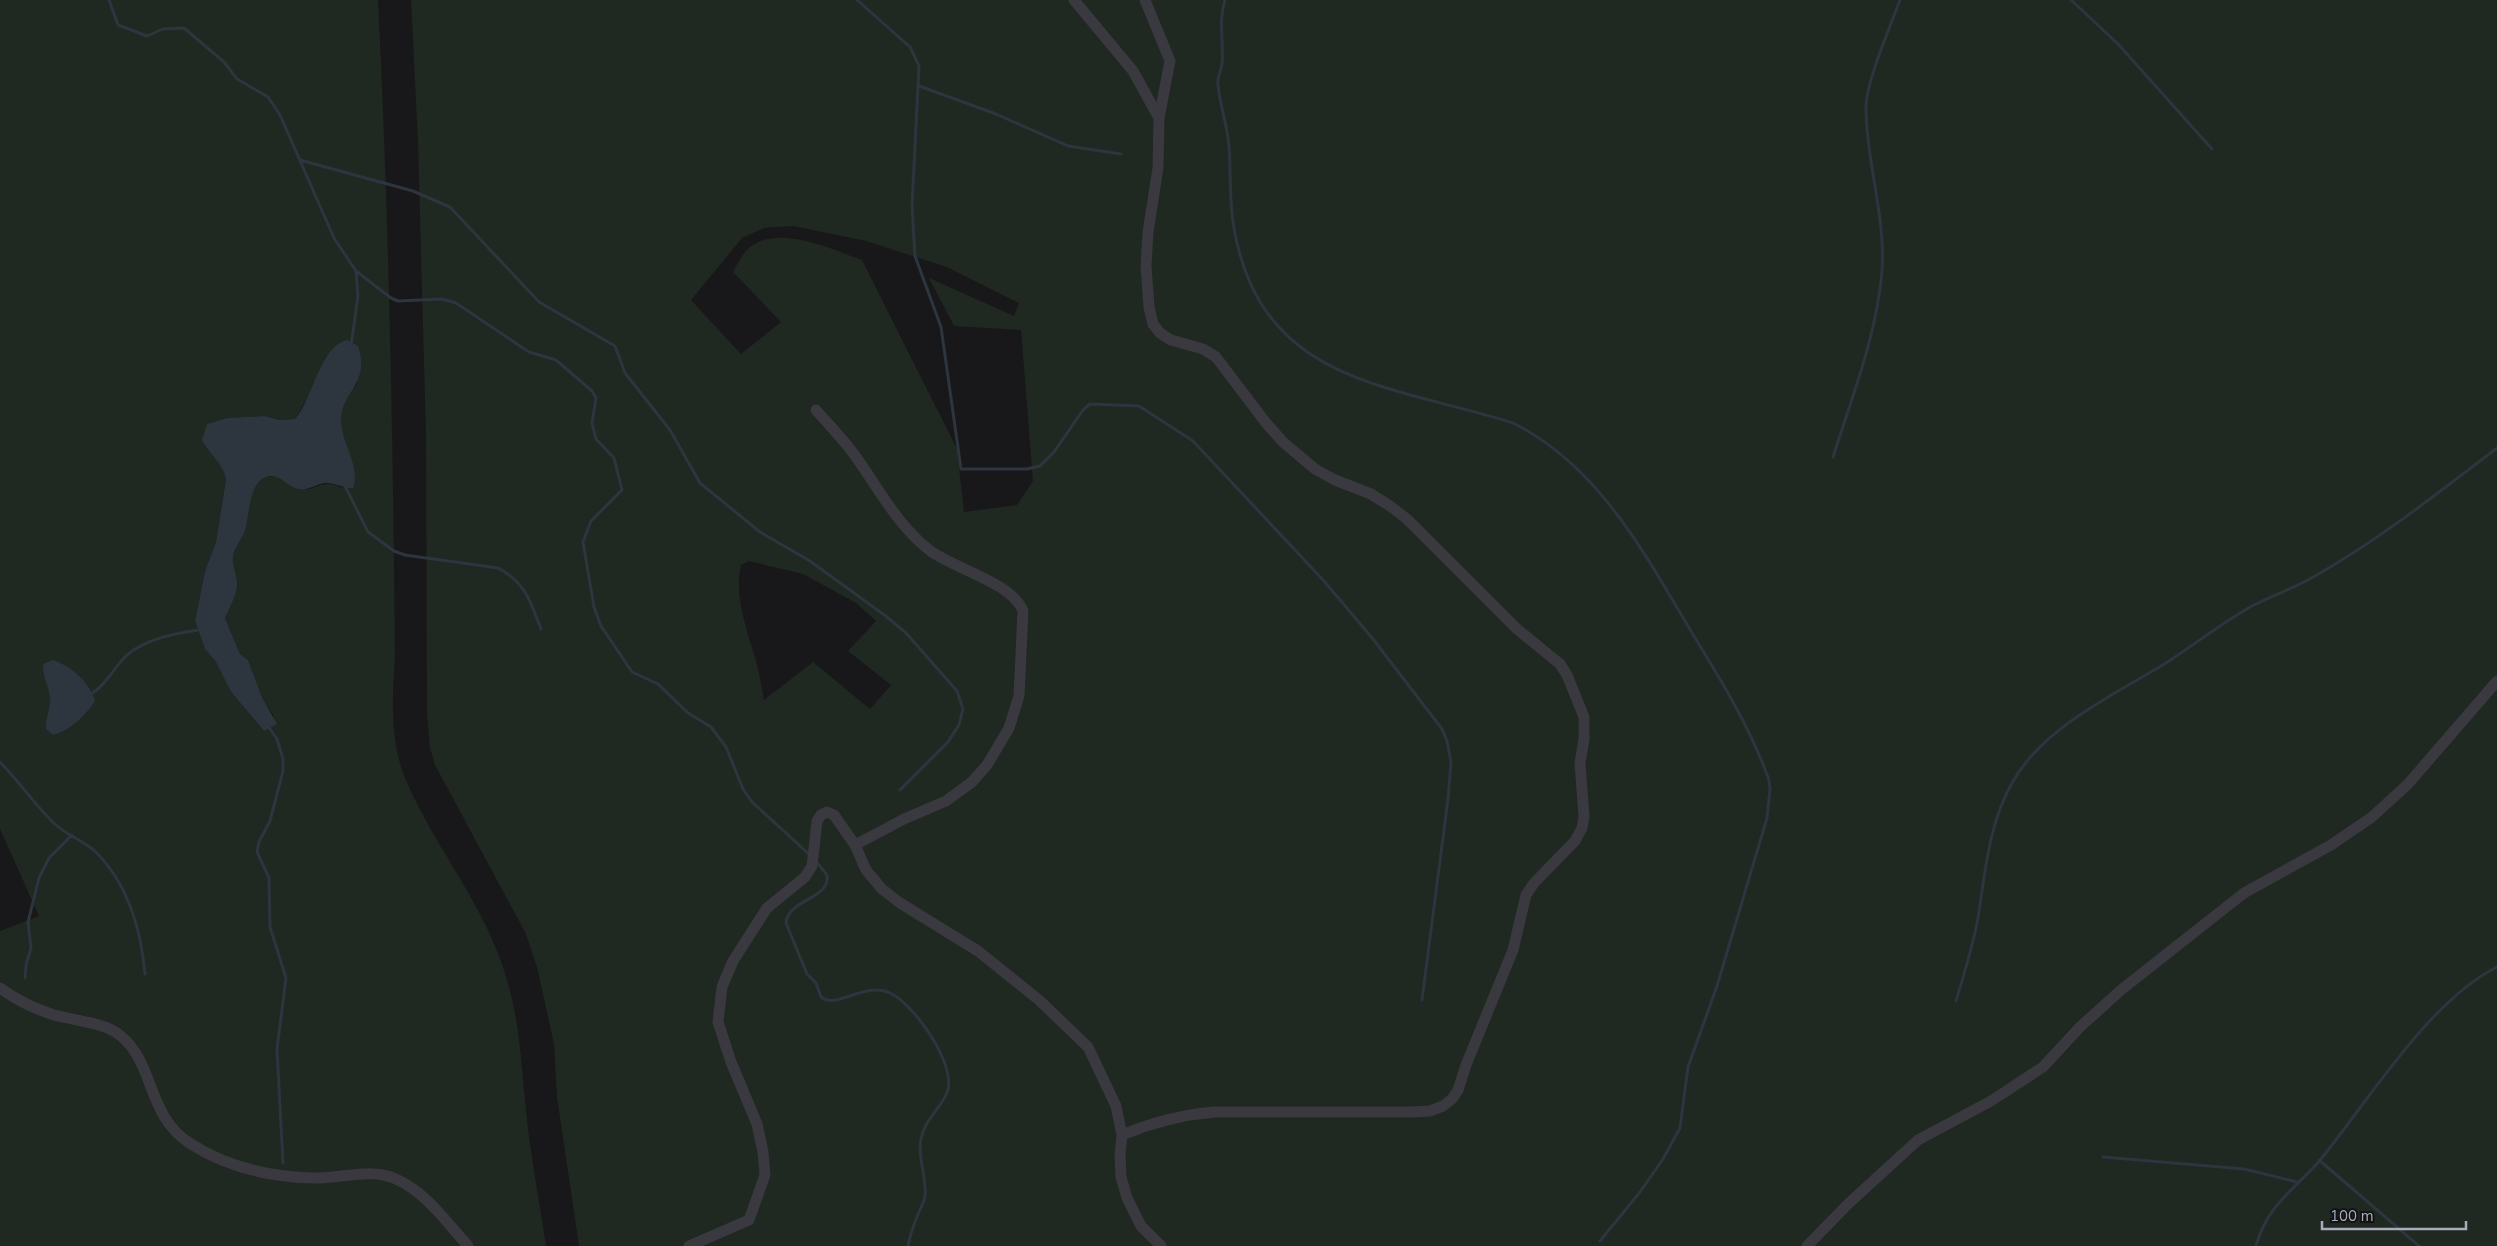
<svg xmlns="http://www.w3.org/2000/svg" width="2497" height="1246" viewBox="0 0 2497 1246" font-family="'Nunito Sans',sans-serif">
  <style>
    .green { fill: #1f2821; fill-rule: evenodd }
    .water { fill: #2d353e }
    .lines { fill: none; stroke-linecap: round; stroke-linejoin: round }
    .stream { stroke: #2d353e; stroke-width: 3 }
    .street { stroke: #39393f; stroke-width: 11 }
  </style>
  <rect width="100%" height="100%" fill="#18181a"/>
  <path class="green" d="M0,0h378c11,219 15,438 17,658 -3,38 -5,83 10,120 29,69 82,129 102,202 12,40 14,79 18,120 4,49 14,97 21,146h-546v-315l39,-15 -39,-87zM326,356l32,26c-5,8 -13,18 -16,27 -6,17 5,41 11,57l-11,22c-20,-11 -26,4 -44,1 -9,-1 -15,-13 -26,-13 -24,1 -22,40 -27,55 -3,8 -11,16 -12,24 -1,10 5,21 4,31 -1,10 -8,23 -12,32l15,36 8,6 14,37 12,19 -10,15 -33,-39 -15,-30 -11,-13 -10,-28 10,-50 11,-29 10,-63 -2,-10 -17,-45 20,-6 38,-2 14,4 16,-1 16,-27z
    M411,0h2086v1246h-1918l-22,-149 -3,-53 -17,-77 -11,-33 -91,-169 -5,-17 -3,-36 -1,-276 -8,-294zM793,226l73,15 81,26 72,36 -5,13 -85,-38 25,48 67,4 12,151 -16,24 -53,7 -7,-63 -95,-189c-31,-11 -90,-39 -117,-8 -4,5 -8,13 -12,20l48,50 -40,32 -50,-54 51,-62 22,-10zM749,561l54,13 53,29 20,18 -28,30 43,34 -21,24 -57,-47 -49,38c-2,-11 -4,-23 -7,-35 -8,-32 -24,-66 -16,-100z"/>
  <path class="water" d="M347,340l11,6c13,39 -18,46 -17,76 1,22 20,45 12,66 -11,0 -20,-6 -29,-5 -9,2 -17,8 -26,6 -9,-1 -16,-13 -27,-13 -23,2 -21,40 -26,55 -3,8 -11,17 -12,25 -1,10 5,20 4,30 -1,11 -8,23 -12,32l15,36 8,6 14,37 15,27 -13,7 -33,-39 -15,-30 -11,-13 -10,-28 10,-50 11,-29 10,-63c-3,-16 -17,-25 -24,-39l5,-16 20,-6 38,-2 14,4 16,-1c19,-22 24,-72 52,-79z
    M53,660c18,6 37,22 42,41 -9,14 -25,30 -42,34l-7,-6c-1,-11 5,-20 4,-31 -1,-12 -8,-22 -7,-34z"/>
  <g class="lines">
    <path class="stream" d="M109,0l9,25 29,11 16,-7 21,-1 40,34 13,17 31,18 12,18 54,123 22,33 35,27 7,3 44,-2 14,4 73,49 27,8 36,31 4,7 -4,25 4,16 18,19 8,32 -31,31 -8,21 11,65 7,19 31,46 26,12 30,29 23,14 15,20 17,42 9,13 59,54
      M857,0l53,47 9,19 -7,140 3,50 26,71 20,142h66l13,-3 14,-14 29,-42 7,-6 49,2 54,35 131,140 49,58 69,90 5,12 4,21 -3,37 -26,201
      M1225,0c-7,21 -1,42 -3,64 -1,9 -5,10 -4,21 2,20 9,40 11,60 2,28 0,56 5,83 27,156 156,156 279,195 86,43 132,131 179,210 29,47 58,94 77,147l1,9 -3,29 -50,168 -29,81 -8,61 -17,31 -23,33 -40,49
      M2071,0l47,44 94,105
      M919,86l77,28 72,32 53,8
      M300,160l113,31 37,16 89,95 76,44 10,27 45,57 30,53 60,49 50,29 77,56 19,16 51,58 6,18 -4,16 -11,17 -48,48
      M351,346l7,-50 -2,-25
      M1833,457c19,-60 44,-123 49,-186 4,-54 -16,-109 -16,-163 0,-26 24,-81 34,-108
      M345,486l23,46 26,19 11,4 93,13c28,15 32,33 43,61
      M91,694c15,-9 22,-25 34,-37 18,-18 51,-24 74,-27
      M268,726l9,13 6,20v12l-13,50 -11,21 -2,10 12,26 1,49 16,51 -9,71 6,114
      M0,762c20,20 35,44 56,63 12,11 29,16 41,28 32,33 44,76 48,121
      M815,860l12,15c4,24 -39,24 -41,48l21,51 9,9 5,14c15,13 44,-16 69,-4 24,11 68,73 57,100 -7,16 -23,28 -26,46 -4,19 6,38 4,57 -1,8 -6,14 -8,21 -4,9 -7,19 -9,29
      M25,978l1,-13 5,-17 -3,-26 11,-44 10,-20 23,-23
      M1956,1001c8,-27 17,-55 22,-83 7,-45 11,-95 34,-135 31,-56 102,-88 154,-120 29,-19 56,-40 86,-57 21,-11 43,-18 63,-30 65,-37 123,-83 182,-128
      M2103,1157l141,12 53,13
      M2319,1160l100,86
      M2256,1246c12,-43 38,-55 65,-87 47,-58 110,-160 176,-192"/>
    <path class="street" d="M1074,0l59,71 26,47
      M816,410c13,15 28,30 40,47 23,32 43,71 76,95 26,18 80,31 91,59l-4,85 -10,32 -22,37 -15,17 -26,19 -42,18 -49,26
      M0,988c16,12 35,21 54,27 22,6 51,7 68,22 33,28 25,80 69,107 36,23 80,33 123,34 28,1 55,-11 82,1 31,14 50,43 72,67
      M1122,1135c31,-13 59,-20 92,-23h199l17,-1 13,-5 9,-7 6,-9 8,-25 47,-115 13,-55 8,-12 41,-42 7,-13 2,-12 -4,-53 4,-24v-22l-17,-42 -7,-11 -43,-35 -110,-110 -17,-13 -19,-12 -36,-14 -20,-11 -32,-27 -17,-19 -50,-66 -13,-8 -32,-9 -11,-7 -7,-9 -4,-17 -3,-41 2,-34 10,-64 1,-50 11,-57 -25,-61
      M689,1246l60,-26 16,-45 -2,-23 -6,-28 -26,-62 -13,-40 4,-35 11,-26 34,-53 38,-31 7,-11 5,-45 4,-6 6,-3 7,3 21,30 11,25 16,19 18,14 78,48 61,49 49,47 28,59 6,29 -2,20 1,22 6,21 14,28 20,20
      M1807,1246l41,-42 70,-64 73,-39 52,-34 37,-40 41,-37 123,-97 87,-48 41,-28 36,-33 89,-103"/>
  </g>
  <path d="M2322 1221v8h144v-8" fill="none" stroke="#aaadb9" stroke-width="2.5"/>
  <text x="2330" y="1221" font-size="15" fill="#aaadb9" stroke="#131315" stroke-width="4" paint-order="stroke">100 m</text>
</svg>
